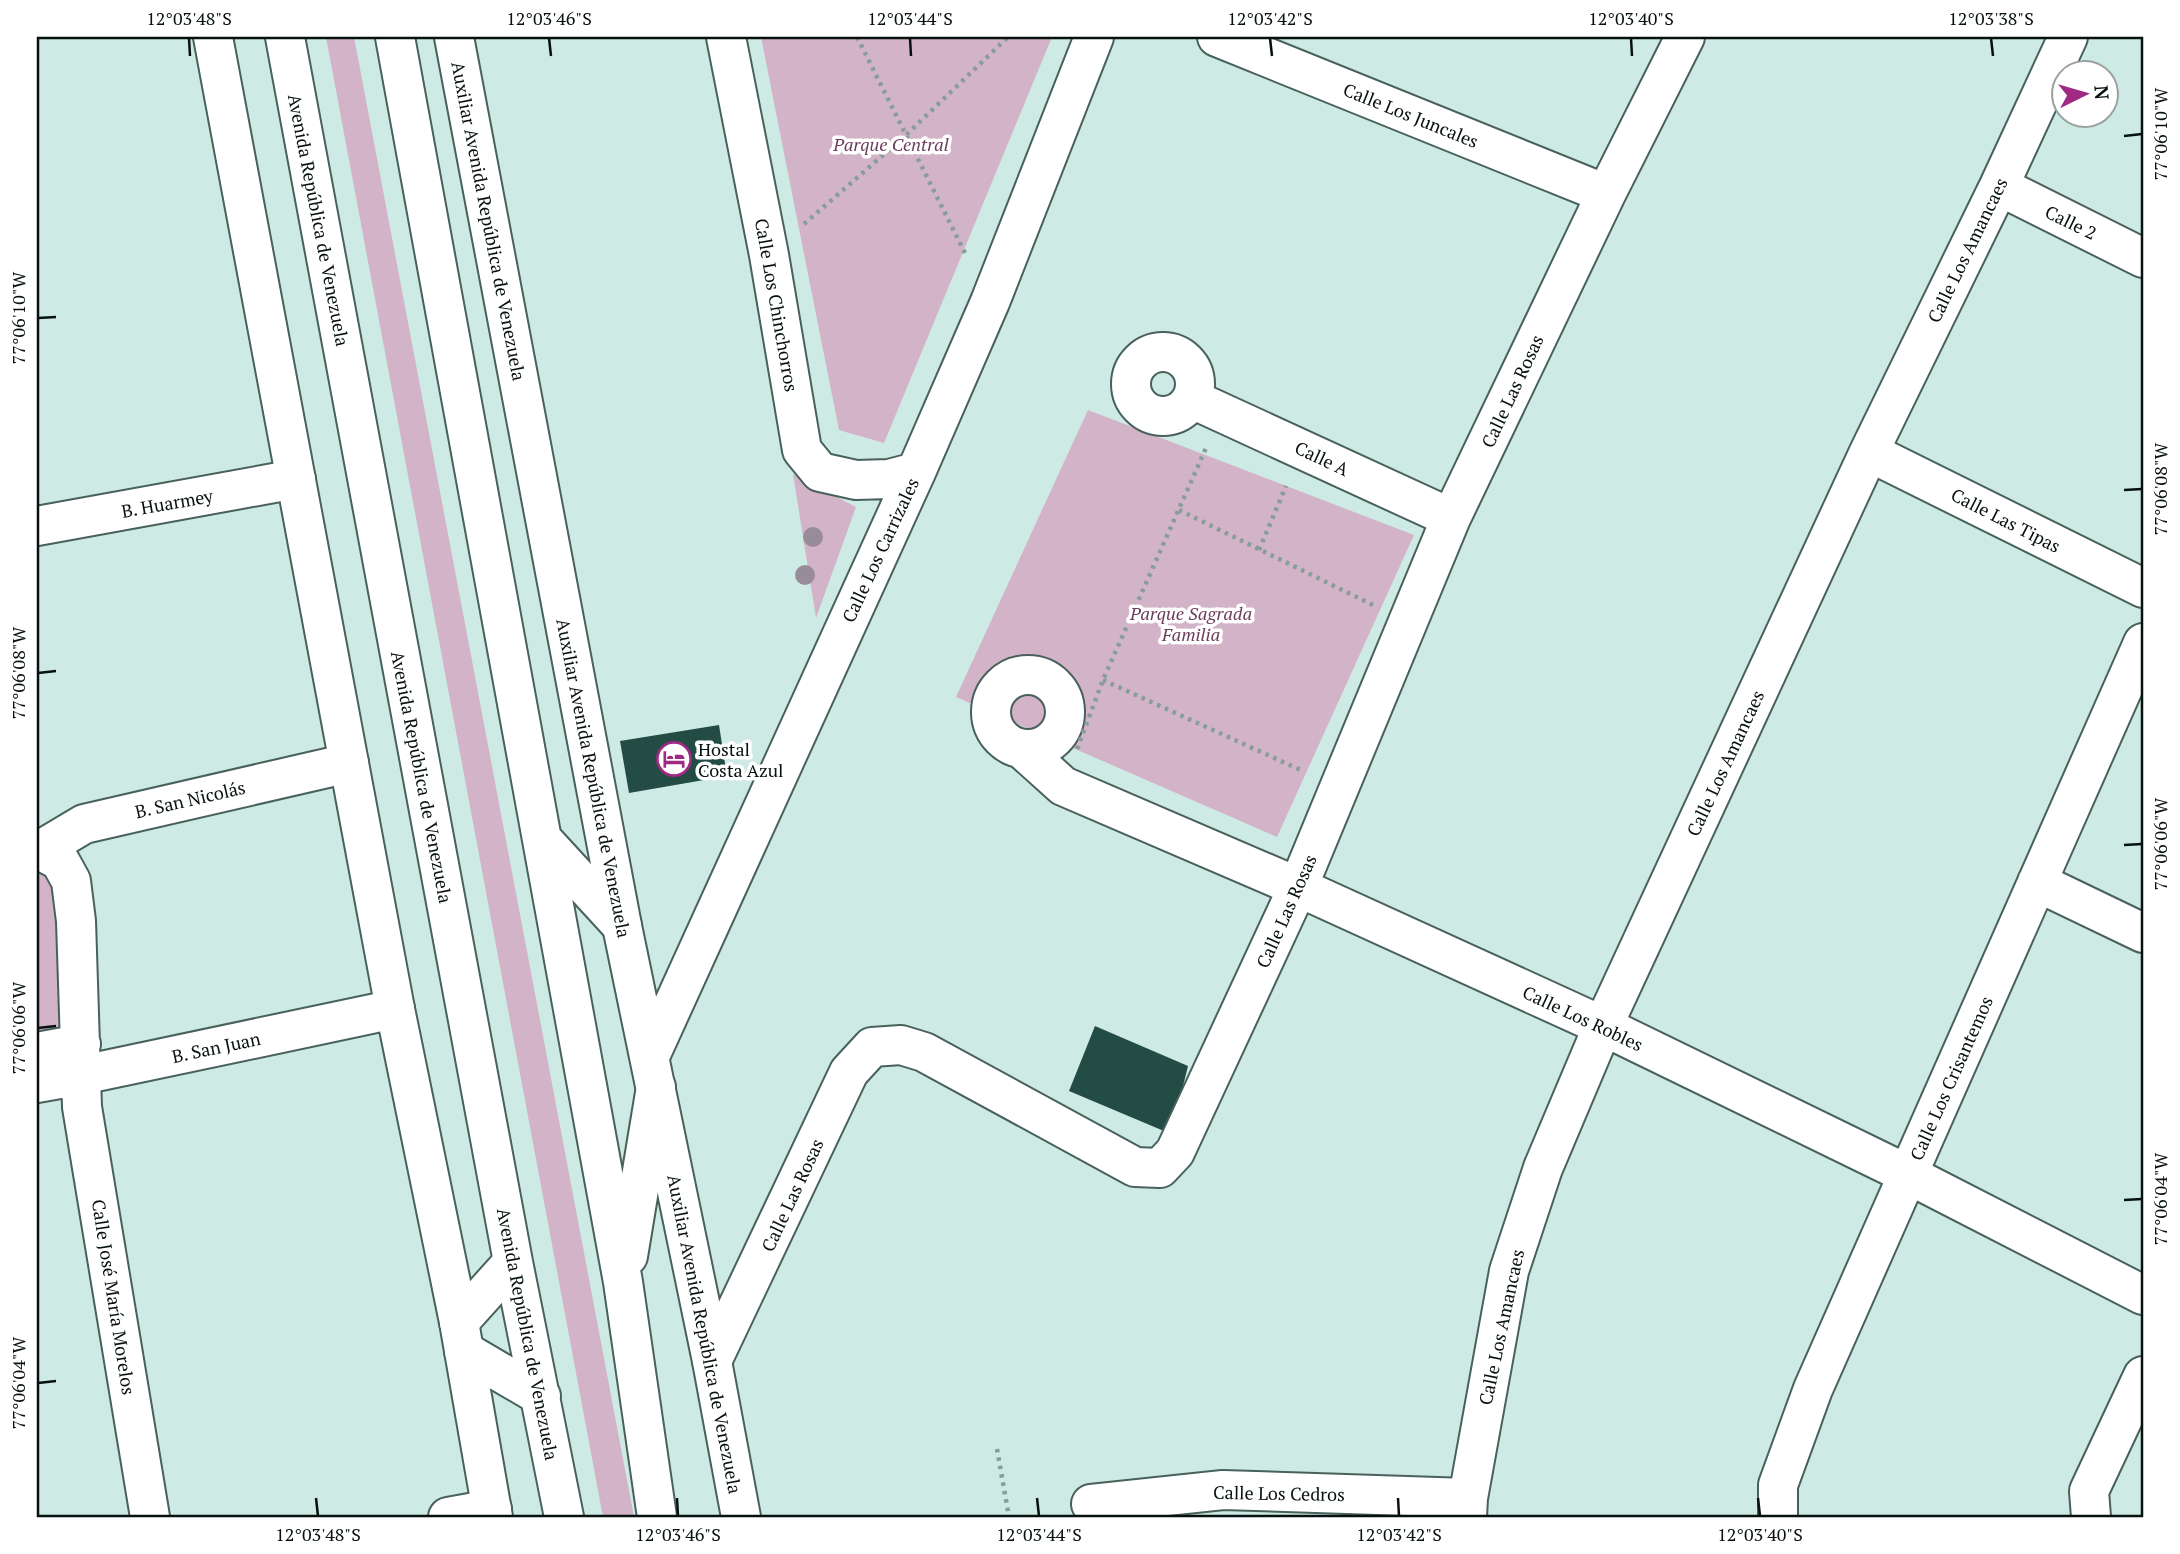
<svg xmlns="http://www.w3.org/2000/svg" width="2180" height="1554" viewBox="0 0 2180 1554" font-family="'PT Serif',serif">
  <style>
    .green { fill: #d2b3c8 }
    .building { fill: #234c45 }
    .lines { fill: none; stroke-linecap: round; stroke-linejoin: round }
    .street-casing { stroke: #48615c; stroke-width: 42 }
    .secondary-casing { stroke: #48615c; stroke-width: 42 }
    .primary-casing { stroke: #48615c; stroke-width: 42 }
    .path { stroke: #889d99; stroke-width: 4.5; stroke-dasharray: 3.5 5; stroke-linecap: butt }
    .street { stroke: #fff; stroke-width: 38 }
    .secondary { stroke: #fff; stroke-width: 38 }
    .primary { stroke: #fff; stroke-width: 38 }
    .tree { fill: #988b9a }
    .ticks { fill: none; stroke: #07110f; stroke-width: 2.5 }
    .labels { text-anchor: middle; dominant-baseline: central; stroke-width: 7; stroke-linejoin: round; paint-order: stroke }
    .street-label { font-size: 18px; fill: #07110f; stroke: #fff }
    .park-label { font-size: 18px; font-style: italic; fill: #6b3d5d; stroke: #fff }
    .poi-label { font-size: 18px; fill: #07110f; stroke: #fff; text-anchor: start }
    .neatline { fill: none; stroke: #07110f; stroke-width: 2.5 }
    .ticks-label { font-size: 18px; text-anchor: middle; fill: #07110f }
  </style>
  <rect width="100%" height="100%" fill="#ceeae4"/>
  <path class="green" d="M326,37h28l280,1480h-31z
    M761,37h291l-168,406 -45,-13z
    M1088,410l326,125 -137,302 -321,-140z
    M793,474l63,33 -40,111z
    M53,851l38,201 -54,10v-208z"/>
  <path class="building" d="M719,725l8,51 -98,17 -9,-52z
    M1095,1026l93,40 -17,68 -102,-43z"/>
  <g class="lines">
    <g class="street-casing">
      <path id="street" d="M726,37l43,218 33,195 18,22 36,8 33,-1 27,-7
        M1217,37l389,157
        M1999,186l144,72
        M1131 384a32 32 0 1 1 64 0a32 32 0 1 1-64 0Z
        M1192,399l259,119
        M1869,452l274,136
        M37,526l259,-47
        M991 712a37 37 0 1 1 74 0a37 37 0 1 1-74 0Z
        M1022,749l41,37 235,101 305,139 306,149 234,120
        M41,851l19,10 11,20 5,40 6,186 68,410
        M37,852l47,-28 265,-61
        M2037,882l106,51
        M37,1052l44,-8
        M650,1056l266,-584 74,-170 104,-265
        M37,1083l45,-8 313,-66
        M712,1361l137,-289 23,-25 29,-2 23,7 211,115 25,1 15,-16 123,-265 153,-369 155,-324 79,-157
        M1091,1504l132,-14 245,8
        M448,1517l44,-8
        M1467,1517l1,-19 41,-227 34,-103 60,-142 266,-574 130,-266 69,-149
        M1778,1517v-32l35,-96 330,-746
        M2091,1517l-2,-26 54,-115"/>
    </g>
    <g class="secondary-casing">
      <path id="secondary" d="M213,37l182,972 64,313 34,195
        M454,37l168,889 90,435 29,156"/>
    </g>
    <g class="primary-casing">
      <path id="primary" d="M285,37l228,1225 51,255
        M395,37l228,1245 34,235
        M543,840l79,86
        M628,1256l28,-169
        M459,1322l54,-60
        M464,1351l77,45"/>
    </g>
    <path class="path" d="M857,37l109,218
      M804,224l101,-88 103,-99
      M1179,510l194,95
      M1259,550l27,-64
      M1103,680l200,91
      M1077,749l26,-69 103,-232
      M997,1449l12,68"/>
    <use href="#street" class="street"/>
    <use href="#secondary" class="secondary"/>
    <use href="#primary" class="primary"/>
  </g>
  <g class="tree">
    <circle cx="813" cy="537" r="10"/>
    <circle cx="805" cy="575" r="10"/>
  </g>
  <path class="ticks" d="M189,38l1,18M549,38l2,18M910,38l1,18M1270,38l2,18M1631,38l1,18M1991,38l2,18M2124,136l18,-2M38,318l18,-1M2124,490l18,-1M38,673l18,-2M2124,845l18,-1M38,1028l18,-2M2124,1200l18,-1M38,1383l18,-2M316,1498l2,18M677,1498l1,18M1037,1498l2,18M1398,1498l1,18M1758,1498l2,18"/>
  <defs>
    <g id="hotel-ring" transform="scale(1.75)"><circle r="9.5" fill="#fff" stroke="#9f2983" stroke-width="1.5"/><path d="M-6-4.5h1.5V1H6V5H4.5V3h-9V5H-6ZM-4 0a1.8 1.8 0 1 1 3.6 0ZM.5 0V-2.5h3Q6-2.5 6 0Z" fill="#9f2983"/></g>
  </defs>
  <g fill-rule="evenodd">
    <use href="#hotel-ring" x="674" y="759"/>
  </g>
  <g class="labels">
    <g class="street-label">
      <text transform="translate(1411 115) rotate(22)">Calle Los Juncales</text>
      <text transform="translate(319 220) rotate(79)">Avenida República de Venezuela</text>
      <text transform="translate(489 221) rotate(79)">Auxiliar Avenida República de Venezuela</text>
      <text transform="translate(2071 222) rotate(26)">Calle 2</text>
      <text transform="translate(1967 250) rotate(-64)">Calle Los Amancaes</text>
      <text transform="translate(777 305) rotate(80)">Calle Los Chinchorros</text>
      <text transform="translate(1512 391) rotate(-65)">Calle Las Rosas</text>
      <text transform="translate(1322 458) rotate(25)">Calle A</text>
      <text transform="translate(167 503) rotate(-10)">B. Huarmey</text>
      <text transform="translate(2006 520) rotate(27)">Calle Las Tipas</text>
      <text transform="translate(880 550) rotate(-65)">Calle Los Carrizales</text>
      <text transform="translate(1725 763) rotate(-65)">Calle Los Amancaes</text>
      <text transform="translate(422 777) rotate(79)">Avenida República de Venezuela</text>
      <text transform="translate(594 778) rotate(79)">Auxiliar Avenida República de Venezuela</text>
      <text transform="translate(190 799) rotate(-13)">B. San Nicolás</text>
      <text transform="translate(1286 911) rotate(-66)">Calle Las Rosas</text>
      <text transform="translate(1583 1018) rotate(25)">Calle Los Robles</text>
      <text transform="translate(216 1047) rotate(-12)">B. San Juan</text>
      <text transform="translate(1951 1078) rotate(-66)">Calle Los Crisantemos</text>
      <text transform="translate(792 1195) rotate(-65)">Calle Las Rosas</text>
      <text transform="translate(114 1297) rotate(81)">Calle José María Morelos</text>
      <text transform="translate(1501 1327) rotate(-78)">Calle Los Amancaes</text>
      <text transform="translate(528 1334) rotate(79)">Avenida República de Venezuela</text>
      <text transform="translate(705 1334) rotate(79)">Auxiliar Avenida República de Venezuela</text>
      <text transform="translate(1279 1493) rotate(1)">Calle Los Cedros</text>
    </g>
    <g class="park-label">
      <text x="891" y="144">Parque Central</text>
      <text x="1191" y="613">Parque Sagrada<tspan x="1191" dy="21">Familia</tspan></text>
    </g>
    <g class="poi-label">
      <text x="698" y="749">Hostal<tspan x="698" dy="21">Costa Azul</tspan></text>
    </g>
  </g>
  <rect width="2180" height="1554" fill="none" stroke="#ffffff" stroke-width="77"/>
  <g transform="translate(2085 94) rotate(85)"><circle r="33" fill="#ffffff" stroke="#9ca09f" stroke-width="2"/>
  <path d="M0-5L12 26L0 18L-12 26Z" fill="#9f2983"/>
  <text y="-10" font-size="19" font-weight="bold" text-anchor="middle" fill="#07110f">N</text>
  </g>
  <rect x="38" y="38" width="2104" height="1478" class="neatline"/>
  <g class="ticks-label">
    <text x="189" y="25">12°03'48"S</text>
    <text x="549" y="25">12°03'46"S</text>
    <text x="910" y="25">12°03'44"S</text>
    <text x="1270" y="25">12°03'42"S</text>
    <text x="1631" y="25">12°03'40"S</text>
    <text x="1991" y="25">12°03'38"S</text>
    <text transform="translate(2161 134) rotate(-90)" y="6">77°06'10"W</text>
    <text transform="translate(19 318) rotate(-90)" y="6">77°06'10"W</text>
    <text transform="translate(2161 489) rotate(-90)" y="6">77°06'08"W</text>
    <text transform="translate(19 673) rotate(-90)" y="6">77°06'08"W</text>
    <text transform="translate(2161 844) rotate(-90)" y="6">77°06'06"W</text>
    <text transform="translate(19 1028) rotate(-90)" y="6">77°06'06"W</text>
    <text transform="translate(2161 1199) rotate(-90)" y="6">77°06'04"W</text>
    <text transform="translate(19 1383) rotate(-90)" y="6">77°06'04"W</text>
    <text x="318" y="1541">12°03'48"S</text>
    <text x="678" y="1541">12°03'46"S</text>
    <text x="1039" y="1541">12°03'44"S</text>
    <text x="1399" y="1541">12°03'42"S</text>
    <text x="1760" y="1541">12°03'40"S</text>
  </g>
</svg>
